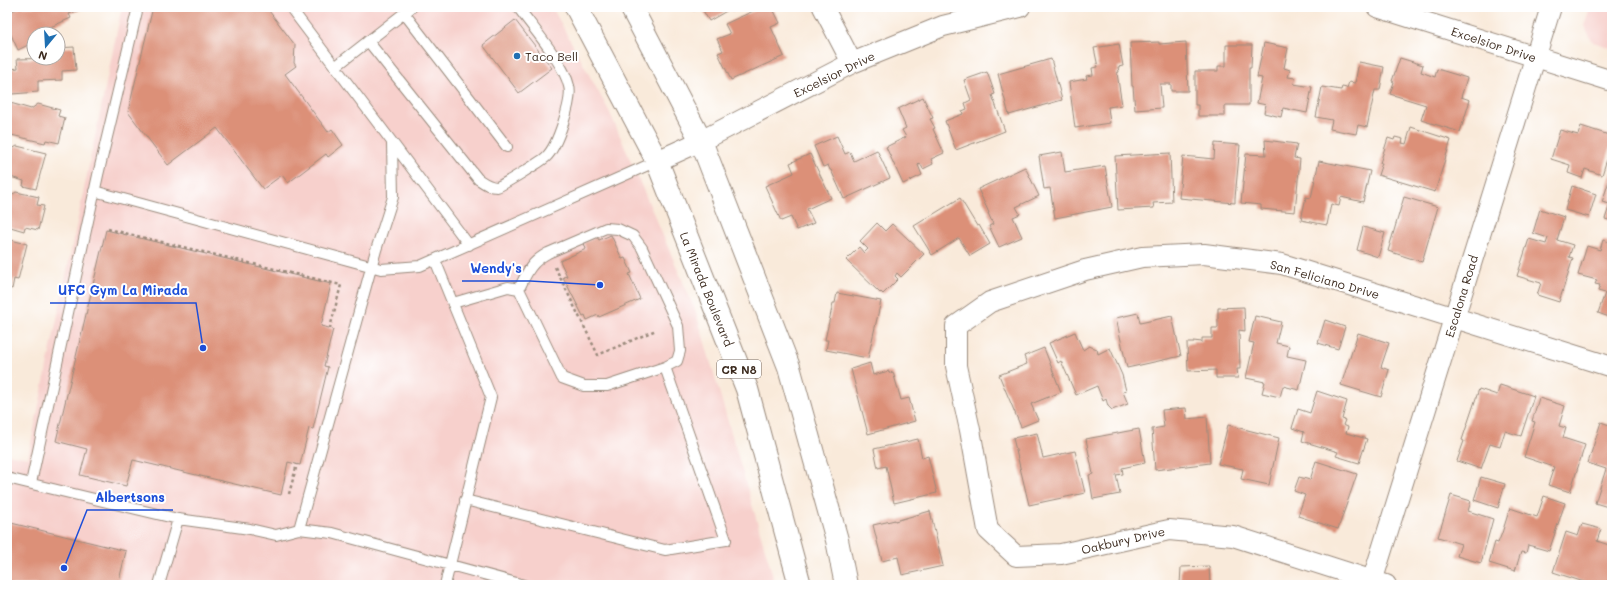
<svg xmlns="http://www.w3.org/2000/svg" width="1619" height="592" viewBox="0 0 1619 592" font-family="Mali,sans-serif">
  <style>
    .built { fill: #f7d0cc }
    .building { fill: #dc9078 }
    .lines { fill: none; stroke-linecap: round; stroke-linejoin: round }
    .lane-casing { stroke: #9a8a7c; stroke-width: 12 }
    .street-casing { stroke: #9a8a7c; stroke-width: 22 }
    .primary-casing { stroke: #9a8a7c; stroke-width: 24 }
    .path { stroke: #9a8a7c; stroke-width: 2.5; stroke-dasharray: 3 3; stroke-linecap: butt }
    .lane { stroke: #fff; stroke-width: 10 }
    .street { stroke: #fff; stroke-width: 20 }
    .primary { stroke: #fff; stroke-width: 22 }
    .poi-dot { fill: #1f6fb2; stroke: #fff; stroke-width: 1.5 }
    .labels { text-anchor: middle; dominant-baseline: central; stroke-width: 4; stroke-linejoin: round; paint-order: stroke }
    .shield { fill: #fff; stroke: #766a62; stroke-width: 1 }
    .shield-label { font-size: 11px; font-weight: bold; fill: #3b2a1e }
    .street-label { font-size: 12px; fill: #3b2a1e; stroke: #fff }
    .poi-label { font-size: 12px; fill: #3b2a1e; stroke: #fff; text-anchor: start }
    .leader { fill: none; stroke: #1d4ed8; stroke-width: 1.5 }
    .callout-dot { fill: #1d4ed8; stroke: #fff; stroke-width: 1.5 }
    .callout-label { font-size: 13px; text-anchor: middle; font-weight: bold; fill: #1d4ed8; stroke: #fff; stroke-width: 4; stroke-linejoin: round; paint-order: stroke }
  </style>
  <rect width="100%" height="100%" fill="#fff"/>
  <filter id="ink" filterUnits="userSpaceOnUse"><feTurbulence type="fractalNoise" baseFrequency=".025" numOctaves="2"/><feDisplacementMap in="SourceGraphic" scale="8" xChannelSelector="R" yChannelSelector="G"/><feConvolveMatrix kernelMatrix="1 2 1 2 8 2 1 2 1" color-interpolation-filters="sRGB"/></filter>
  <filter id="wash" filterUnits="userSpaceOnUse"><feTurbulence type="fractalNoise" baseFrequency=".012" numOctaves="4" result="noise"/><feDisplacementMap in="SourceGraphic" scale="16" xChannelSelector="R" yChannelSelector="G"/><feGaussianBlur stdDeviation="0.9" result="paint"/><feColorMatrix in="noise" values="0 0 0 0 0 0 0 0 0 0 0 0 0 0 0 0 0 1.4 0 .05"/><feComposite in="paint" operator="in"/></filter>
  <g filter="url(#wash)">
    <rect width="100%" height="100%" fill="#f9eada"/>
    <path class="built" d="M122,7h430l58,106 86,199 76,261 2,12h-767v-131l21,4z
      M1590,7h22v41l-19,-6 -9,-16z"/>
    <g id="blocks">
      <path class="building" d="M21,7h60l1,2 -13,5 2,4 -32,14 1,2h-6v8l-16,8 -11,-24v-13z
        M153,7h113l29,38 -1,18 2,3 -11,8 43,58 4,-3 11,16 -15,12 -2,-3 -38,29 -6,-8 -19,14 -46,-61 -49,37 -40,-53z
        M692,7h46l-7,4 -1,-2 -21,12 -8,-14 -7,4z
        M762,7h10l8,16 -9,4 13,29 -53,24 -13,-27 5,-2 -6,-12 13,-5 -5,-10z
        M515,20l37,48 -33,25 -36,-48z
        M1159,42v2l27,-2 2,49h-17v-7h-11l2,24 -27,2 -2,-24h-1l-2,-43z
        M1264,43l24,5 -4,20 6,2 -2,7 7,1 -1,6 18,3 -5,26 -24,-5 -2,9 -17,-4 2,-8 -9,-2 5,-25 -5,-1z
        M1119,44l4,22 -5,1 1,5 -2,1 5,32 -14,2 2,16 -35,5 -6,-46 18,-3 -1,-3 7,-1 -1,-7 6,-1 -4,-19z
        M1226,45h26l-1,23h-2v37h-24v11h-27v-11h-3v-34h23v-5h8z
        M74,47l2,23 -14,1v9l-24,1v11l-26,2 -1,-25 7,-1 -1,-9 41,-1v-10z
        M1400,58l23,7 -2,7 14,5 2,-8 30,9 -6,19 9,3 -10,32 -39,-12 5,-15 -36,-11 4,-12 -2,-1z
        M1051,59l11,41 -53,15 -11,-41z
        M1359,62l25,5 -4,23h-5l-8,37 -9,-2 -2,9 -26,-5 2,-9 -16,-3 6,-30 19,3 1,-3 5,1 2,-6 6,1z
        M987,72l8,22 -3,1 13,36 -49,19 -11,-29 18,-7 -1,-3 5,-2 -2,-6 6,-3 -7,-20z
        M923,97l10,21 -3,1 5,9 -2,1 11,24 -13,6 2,5 -10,5 -3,-6 -2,2 4,10 -19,9 -17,-37 20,-10 -4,-7 4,-2 -8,-19z
        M7,102l24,7 7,-5 22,6 -2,6 7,2 -6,25 -13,-3 -1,3 -38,-9z
        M1581,126l31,10v7l-10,32 -17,-6 -3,9 -14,-5 2,-8 -19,-6 9,-29 18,5z
        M1411,127l40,13 -16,52 -57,-17 4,-12h-2l8,-25 6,2 1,-3 8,2 -1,4 4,1z
        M837,136l8,18 5,-2 4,9 23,-11 13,28 -46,21 -13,-29h-1l-2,-5 -5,2 -9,-21z
        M1265,140l32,4 -3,14 6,1 -5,53 -34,-3v-4l-20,-2 5,-49 20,1z
        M1215,143l25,2 -5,53v5l-56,-5 4,-42 31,3z
        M17,146l29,7 -10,36 -13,-3 1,-5 -17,-5v-24z
        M1062,152l3,20 40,-6 7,41 -57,11 -5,-30 -6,1 -5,-33z
        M1170,153l2,49 -19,1 1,5 -36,2 -3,-54z
        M810,154l21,44 -24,11 7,14 -17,7 -6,-13 -10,4 -16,-35 29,-13 -4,-10z
        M1319,161l51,10 -7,31 -22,-5 -2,9 -8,-2 -4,21 -26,-5 5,-23 5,1z
        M1025,167l14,29 -23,11 4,7 -7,3 9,20 -23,10 -10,-21 4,-2 -5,-11h1l-11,-24z
        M1612,172v49l-7,-2 5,-15 -8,-2z
        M1572,186l24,8 -7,23 -24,-7z
        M16,192l23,5 -2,8 7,1 -6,24 -13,-3 -1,4 -17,-5v-31l3,1z
        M1404,197l34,10 -16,55 -34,-11z
        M960,198l17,28 2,-1 11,19 -20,12 -11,-18 -27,17 -18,-29z
        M1540,209l24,8 -7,23 16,5 -4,12 4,1 -14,44 -22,-7 4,-12 -24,-7 12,-37 17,5 2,-6 -15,-5z
        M877,223l8,8 7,-7 32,30 -23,23 -4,-4 -2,3 3,3 -15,15 -2,-2 -1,1 -34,-33 13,-13 5,6 4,-4 -8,-8z
        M1363,227l22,6 -7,24 -21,-7z
        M106,230l225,54 -10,42 12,3 -9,37 4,1 -15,62 -4,-1 -9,37 -12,-3 -7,33 -148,-35 -7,26 -46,-11 7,-26 -31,-8z
        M611,235l11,24 3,-1 7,15 -3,1 11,25 -41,18 -1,-2 -11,5 -2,-5 -2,1 -20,-39 4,-1 -7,-15 26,-12 -2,-6 13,-6 2,3z
        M7,239l20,5 -9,36 -4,-1 -2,10 -5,-2z
        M1603,240l9,3v75l-14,-5 7,-20 -7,-2 2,-6 -5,-1 2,-4 -19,-5 9,-29 13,4z
        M837,293l44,8 -13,57 -42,-8 2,-10h-3l8,-37h2z
        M1244,307l1,24 -6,-1 1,39h-3l1,9h-22v-8l-28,1 -1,-28h6v-2l9,1v-4h10v-10h6v-20z
        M1138,313l2,10 32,-7 9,40 -54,12 -11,-50z
        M1255,316l26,6 -5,21 13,3 -2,10 19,4 -7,30 -16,-4 -3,11 -18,-4 3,-11 -19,-4 8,-35 -5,-1z
        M1325,320l20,7 -7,22 -20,-6z
        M7,322l4,3 -4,9z
        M1075,332l8,18 6,-4 8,3 1,5 12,-6 12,27 4,16 -3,1 5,12 -16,6 -4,-4 -2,-7 -3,2 -6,-15 -21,9 -15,-34 -3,2 -9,-20z
        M1358,333l31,10 -8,24 8,3 -8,27 -40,-12z
        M1044,348l17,44 -30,12 7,16 -17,7 -22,-52 28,-11 -3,-8z
        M870,363l3,12 16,-4 1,2 3,-1 8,28 8,-2 6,23 -47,13 -17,-65z
        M1500,385l34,11 -13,40 -16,-5 -5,16 -10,-3 -9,25 -24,-8 7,-20 -2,-1 17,-51 18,6z
        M1317,391l30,10 -5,18 3,1 -2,5 5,2 -2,6 21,6 -8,24 -23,-7 2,-4 -36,-11 2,-9 -12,-4 6,-19 12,4z
        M1539,398l26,8 -6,20 7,2 -3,10 22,7 -15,47 -22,-7 6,-18 -30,-10 11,-35 -3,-1z
        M1186,408l1,11 20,-2 3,46 -55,7 -3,-41 12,-2 -2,-17z
        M1601,422l11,4v73h-2l-2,8 -13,-4 11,-34 -18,-6z
        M1228,425l51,13 -10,47 -28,-6 2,-10 -25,-5z
        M1139,429l6,34 -23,5 1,6 -7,1 4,19 -27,5 -4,-24 4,-1 -7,-35z
        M1037,433l6,25 32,-7 10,42 -56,12 -16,-67z
        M918,439l4,19 6,-2 9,37 -43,10 -8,-37 -8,2 -4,-19z
        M1316,461l41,13 -19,55 -40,-13 7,-21 -11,-4 5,-14 11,3z
        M1481,477l24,7 -7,24 -24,-8z
        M1451,495l20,6 -3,10 25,8 -12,44 -24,-7 4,-12 -23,-7z
        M1544,496l21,7 -16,48 -21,-6 -2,8 -5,-1 -6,19 -26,-8 6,-21 3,1 4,-10 8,-25 27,9z
        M930,511l13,55 -41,9 -4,-18 -16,4 -9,-36 22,-5v1z
        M7,522l119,29 -8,34h-111z
        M1582,524l19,5 -4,12 15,5v22l-5,16 3,1h-27l1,-3 -31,-10 13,-40 12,4z
        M1209,566l1,19h-30l1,-18z"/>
    </g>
  </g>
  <g filter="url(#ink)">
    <use href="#blocks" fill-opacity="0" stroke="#9a8a7c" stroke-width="1"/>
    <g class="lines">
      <g class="lane-casing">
        <path id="lane" d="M290,7l102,135 77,103
          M404,13l103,134
          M368,41l110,138c6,4 11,8 19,8 4,-1 45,-26 49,-30 11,-10 27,-57 23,-71 -5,-23 -37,-59 -51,-79
          M335,67l77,-60
          M94,191l287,78 39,-3 237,-105
          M435,260l56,137 -46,188
          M519,289c8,-17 12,-27 29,-36l58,-25 12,1 15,7 9,12 36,78 2,25 -3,10 -12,6
          M453,303l55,-16 11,2 43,89 22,8h23l58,-19 61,173 -61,10 -200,-50
          M7,478l171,41 72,10 26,6 23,-6 77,-279 17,-53 -1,-55
          M31,483l67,-308 40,-168
          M299,529l33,4 192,52
          M159,585l19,-66"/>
      </g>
      <g class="street-casing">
        <path id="street" d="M823,7l29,56
          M1377,7l235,74
          M657,161l44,-20 151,-78 91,-37 77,-19
          M1371,585l180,-578
          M1386,585l-153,-49 -64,-6 -108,24 -45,2 -28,-26 -18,-100 -14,-64v-40l34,-24 95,-32 57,-13 62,-3 78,10 330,103"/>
      </g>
      <g class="primary-casing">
        <path id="primary" d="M576,7l81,154 90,228 53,196
          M631,7l70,134 88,226 48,173 9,45"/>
      </g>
      <path class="path" d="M108,229l233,56 -11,43
        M555,267l43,88 58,-25
        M289,494l8,-30"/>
      <use href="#lane" class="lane"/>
      <use href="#street" class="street"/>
      <use href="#primary" class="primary"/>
    </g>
  </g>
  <circle class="poi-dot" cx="517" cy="56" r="4"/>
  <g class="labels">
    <rect class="shield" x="717" y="360" width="44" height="18" rx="3"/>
    <g class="shield-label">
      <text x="739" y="369">CR N8</text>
    </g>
    <g class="street-label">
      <text transform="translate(1494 44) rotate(18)">Excelsior Drive</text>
      <text transform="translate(834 74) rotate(-26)">Excelsior Drive</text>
      <text transform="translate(1325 279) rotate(16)">San Feliciano Drive</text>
      <text transform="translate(707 289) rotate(68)">La Mirada Boulevard</text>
      <text transform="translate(1461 296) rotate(-73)">Escalona Road</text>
      <text transform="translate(1123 540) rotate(-13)">Oakbury Drive</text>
    </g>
    <g class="poi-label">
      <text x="525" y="56">Taco Bell</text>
    </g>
  </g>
  <path class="leader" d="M600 285L530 281H462M203 348L196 303H50M64 568L87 510H173"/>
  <g class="callout-dot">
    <circle cx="600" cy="285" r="4"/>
    <circle cx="203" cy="348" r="4"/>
    <circle cx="64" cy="568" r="4"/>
  </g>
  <g class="callout-label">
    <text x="496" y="273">Wendy's</text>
    <text x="123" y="295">UFC Gym La Mirada</text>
    <text x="130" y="502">Albertsons</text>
  </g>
  <rect width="1619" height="592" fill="none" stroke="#fff" stroke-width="24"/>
  <g transform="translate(46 46) rotate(198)"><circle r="19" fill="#ffffff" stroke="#b1aaa5"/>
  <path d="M0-3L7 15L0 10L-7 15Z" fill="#1f6fb2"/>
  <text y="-6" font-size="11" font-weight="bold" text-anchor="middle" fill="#3b2a1e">N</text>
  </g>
</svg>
